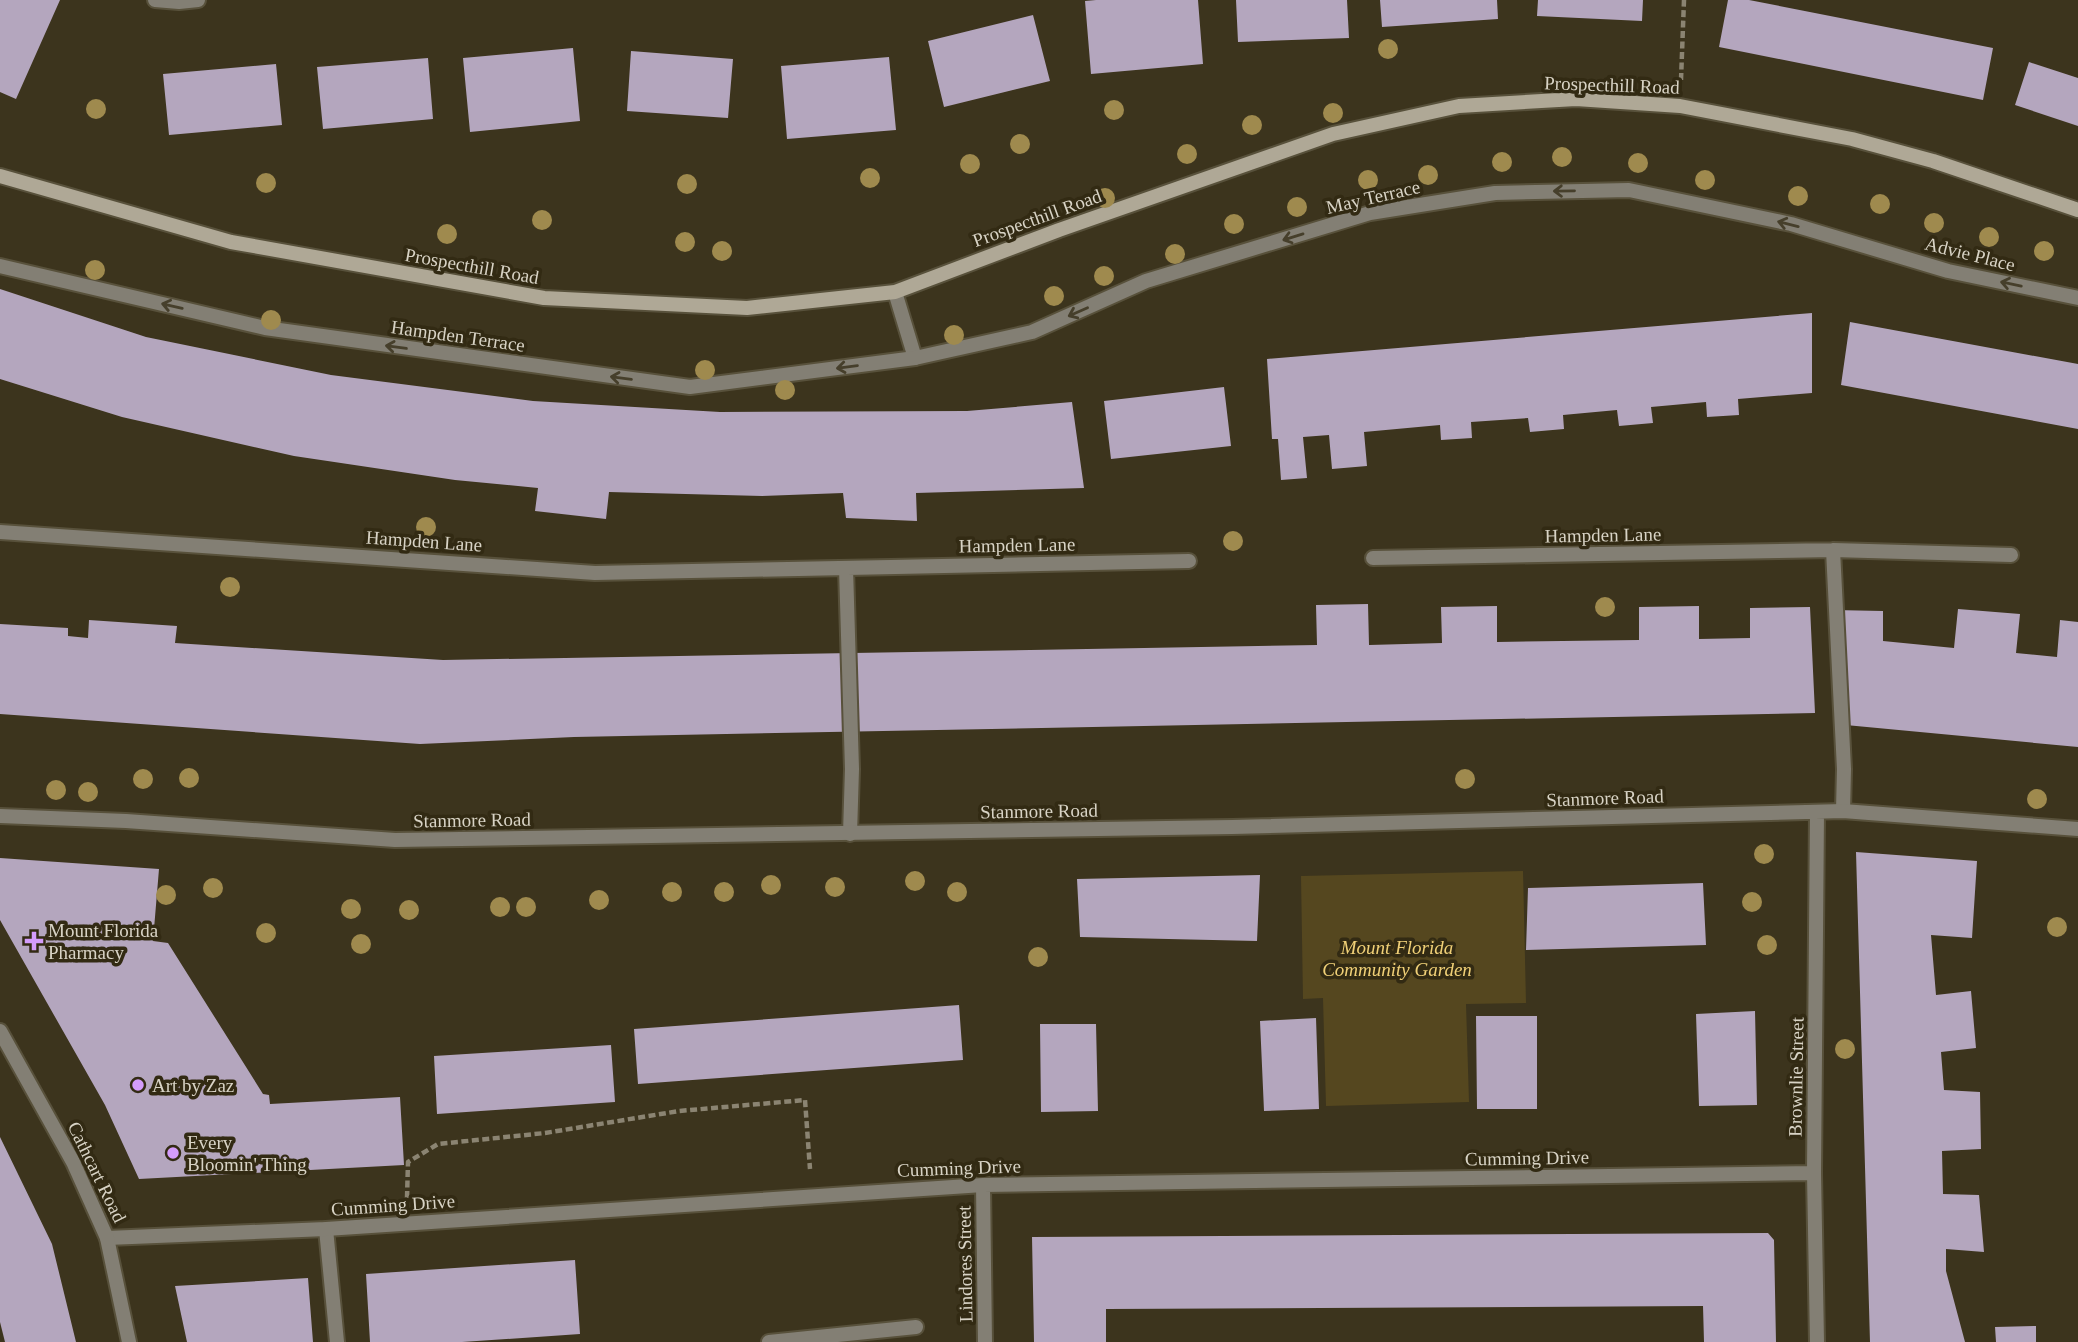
<svg xmlns="http://www.w3.org/2000/svg" width="2078" height="1342" viewBox="0 0 2078 1342" font-family="Georgia,serif">
  <style>
    .green { fill: #55471f }
    .building { fill: #b4a6be }
    .lines { fill: none; stroke-linecap: round; stroke-linejoin: round }
    .service-casing { stroke: #58513b; stroke-width: 18 }
    .minor-casing { stroke: #58513b; stroke-width: 18 }
    .tertiary-casing { stroke: #58513b; stroke-width: 18 }
    .secondary-casing { stroke: #58513b; stroke-width: 18 }
    .path { stroke: #8b8472; stroke-width: 4.5; stroke-dasharray: 7 3.5; stroke-linecap: butt }
    .service { stroke: #837f74; stroke-width: 14 }
    .minor { stroke: #837f74; stroke-width: 14 }
    .tertiary { stroke: #837f74; stroke-width: 14 }
    .secondary { stroke: #afa896; stroke-width: 14 }
    .tree { fill: #9f8a4e }
    .oneway { stroke: #463f2b }
    .poi-dot { fill: #d49cfb; stroke: #322a13; stroke-width: 2.5 }
    .labels { text-anchor: middle; dominant-baseline: central; stroke-width: 7; stroke-linejoin: round; paint-order: stroke }
    .street-label { font-size: 19px; fill: #d8d3c5; stroke: #322a13 }
    .poi-label { font-size: 19px; fill: #d8d3c5; stroke: #322a13; text-anchor: start }
    .park-label { font-size: 19px; font-style: italic; fill: #f0d077; stroke: #322a13 }
  </style>
  <rect width="100%" height="100%" fill="#3c341d"/>
  <path class="green" d="M1523,871l3,132 -60,1 3,98 -143,4 -3,-108 -20,1 -2,-123z"/>
  <path class="building" d="M0,0h60l-44,99 -16,-7z
    M1096,0h102l5,64 -112,10 -6,-73z
    M1236,0h111l2,38 -111,4z
    M1380,0h117l1,19 -116,8z
    M1538,0h105l-1,21 -105,-5z
    M1728,0h21l244,48 -10,52 -264,-53z
    M1033,15l17,66 -106,26 -16,-66z
    M573,48l7,73 -110,11 -7,-74z
    M631,51l102,8 -5,59 -101,-7z
    M889,57l7,73 -109,9 -6,-73z
    M428,58l5,61 -110,10 -6,-62z
    M2029,62l49,16v48l-63,-21z
    M276,64l6,61 -113,10 -6,-61z
    M0,289l146,48 185,38 202,26 187,11 247,-1 105,-9 12,86 -168,5 1,28 -71,-3 -3,-25 -81,3 -153,-4 -3,27 -71,-8 3,-23 -83,-8 -161,-24 -172,-39 -122,-38z
    M1812,313v80l-74,6 1,16 -32,2 -1,-15 -55,5 2,16 -34,3 -2,-16 -54,5 1,14 -34,3 -2,-14 -57,4 1,16 -31,2 -1,-15 -76,7 3,34 -35,3 -3,-34 -26,2 4,41 -26,2 -3,-41h-6l-5,-80z
    M1850,322l228,42v65l-237,-44z
    M1224,387l7,59 -120,13 -7,-58z
    M1368,604l1,41 73,-2 -1,-36 56,-1v36l142,-2v-33l60,-1v33l51,-1v-30l60,-1 5,106 -1241,24 -154,7 -420,-30v-90l68,4v8l20,2 1,-18 88,6 -2,17 268,17 874,-15 -1,-40z
    M1958,609l62,5 -4,39 41,4 3,-37 18,2v125l-243,-23 -2,-114 50,1v30l71,7z
    M1856,852l121,9 -5,77 -41,-3 5,60 35,-4 5,57 -35,4 3,38 36,2 1,57 -39,2 1,43 36,1 5,57 -38,-3v22l19,71h-95z
    M0,858l159,11 -6,72 15,2 95,151 6,1 1,9 130,-7 4,68 -265,14 -34,-74 -105,-185z
    M1260,875l-3,66 -177,-4 -3,-58z
    M1703,883l3,62 -180,5 2,-62z
    M959,1005l4,55 -325,24 -4,-55z
    M1755,1011l2,94 -58,1 -3,-92z
    M1476,1016h61v93h-60z
    M1316,1018l3,91 -55,2 -4,-90z
    M1040,1024h56l2,87 -57,1z
    M611,1045l4,57 -178,12 -3,-58z
    M0,1137l52,107 24,98h-71l-5,-20z
    M1768,1233l6,7 2,102h-72l-1,-36 -597,3v33h-72l-2,-105z
    M575,1260l5,74 -118,8h-92l-4,-68z
    M308,1278l5,64h-126l-12,-56z
    M2036,1326v16h-40l-1,-15z"/>
  <g class="lines">
    <g class="service-casing">
      <path id="service" d="M895,292l20,66
        M0,532l595,41 594,-12
        M1833,550l11,219 -1,42
        M1373,558l460,-8 178,5
        M846,568l6,201 -2,65
        M326,1229l11,113
        M769,1342l147,-15"/>
    </g>
    <g class="minor-casing">
      <path id="minor" d="M155,0l24,2 19,-2
        M0,266l265,62 425,59 225,-29 117,-26 114,-51 224,-68 125,-20 134,-3 162,34 157,47 130,27
        M0,816l126,5 269,19 837,-13 611,-16 235,18
        M983,1185l2,157
        M107,1238l219,-9 657,-44 831,-12
        M1817,1342l-3,-169 3,-361"/>
    </g>
    <g class="tertiary-casing">
      <path id="tertiary" d="M0,1031l73,131 34,76 22,104"/>
    </g>
    <g class="secondary-casing">
      <path id="secondary" d="M0,176l231,66 313,56 203,10 148,-16 164,-62 274,-96 126,-28 117,-7 104,7 172,33 81,22 145,49"/>
    </g>
    <path class="path" d="M1681,80l3,-80
      M407,1198l1,-36 30,-18 107,-11 134,-22 126,-11 5,69"/>
    <use href="#service" class="service"/>
    <use href="#minor" class="minor"/>
    <use href="#tertiary" class="tertiary"/>
    <use href="#secondary" class="secondary"/>
  </g>
  <g class="tree">
    <circle cx="1388" cy="49" r="10"/>
    <circle cx="96" cy="109" r="10"/>
    <circle cx="1114" cy="110" r="10"/>
    <circle cx="1333" cy="113" r="10"/>
    <circle cx="1252" cy="125" r="10"/>
    <circle cx="1020" cy="144" r="10"/>
    <circle cx="1187" cy="154" r="10"/>
    <circle cx="1562" cy="157" r="10"/>
    <circle cx="1502" cy="162" r="10"/>
    <circle cx="1638" cy="163" r="10"/>
    <circle cx="970" cy="164" r="10"/>
    <circle cx="1428" cy="175" r="10"/>
    <circle cx="870" cy="178" r="10"/>
    <circle cx="1368" cy="180" r="10"/>
    <circle cx="1705" cy="180" r="10"/>
    <circle cx="266" cy="183" r="10"/>
    <circle cx="687" cy="184" r="10"/>
    <circle cx="1798" cy="196" r="10"/>
    <circle cx="1105" cy="198" r="10"/>
    <circle cx="1880" cy="204" r="10"/>
    <circle cx="1297" cy="207" r="10"/>
    <circle cx="542" cy="220" r="10"/>
    <circle cx="1934" cy="223" r="10"/>
    <circle cx="1234" cy="224" r="10"/>
    <circle cx="447" cy="234" r="10"/>
    <circle cx="1989" cy="237" r="10"/>
    <circle cx="685" cy="242" r="10"/>
    <circle cx="722" cy="251" r="10"/>
    <circle cx="2044" cy="251" r="10"/>
    <circle cx="1175" cy="254" r="10"/>
    <circle cx="95" cy="270" r="10"/>
    <circle cx="1104" cy="276" r="10"/>
    <circle cx="1054" cy="296" r="10"/>
    <circle cx="271" cy="320" r="10"/>
    <circle cx="954" cy="335" r="10"/>
    <circle cx="705" cy="370" r="10"/>
    <circle cx="785" cy="390" r="10"/>
    <circle cx="426" cy="527" r="10"/>
    <circle cx="1233" cy="541" r="10"/>
    <circle cx="230" cy="587" r="10"/>
    <circle cx="1605" cy="607" r="10"/>
    <circle cx="189" cy="778" r="10"/>
    <circle cx="143" cy="779" r="10"/>
    <circle cx="1465" cy="779" r="10"/>
    <circle cx="56" cy="790" r="10"/>
    <circle cx="88" cy="792" r="10"/>
    <circle cx="2037" cy="799" r="10"/>
    <circle cx="1764" cy="854" r="10"/>
    <circle cx="915" cy="881" r="10"/>
    <circle cx="771" cy="885" r="10"/>
    <circle cx="835" cy="887" r="10"/>
    <circle cx="213" cy="888" r="10"/>
    <circle cx="672" cy="892" r="10"/>
    <circle cx="724" cy="892" r="10"/>
    <circle cx="957" cy="892" r="10"/>
    <circle cx="166" cy="895" r="10"/>
    <circle cx="599" cy="900" r="10"/>
    <circle cx="1752" cy="902" r="10"/>
    <circle cx="500" cy="907" r="10"/>
    <circle cx="526" cy="907" r="10"/>
    <circle cx="351" cy="909" r="10"/>
    <circle cx="409" cy="910" r="10"/>
    <circle cx="2057" cy="927" r="10"/>
    <circle cx="266" cy="933" r="10"/>
    <circle cx="361" cy="944" r="10"/>
    <circle cx="1767" cy="945" r="10"/>
    <circle cx="1038" cy="957" r="10"/>
    <circle cx="1845" cy="1049" r="10"/>
  </g>
  <defs><path id="oneway-shaft" d="M-6 0H5M1.5-3L5.5 0L1.5 3" fill="none" stroke-width="1.6" stroke-linecap="round" stroke-linejoin="round" transform="scale(1.75)"/></defs>
  <g class="oneway">
    <use href="#oneway-shaft" transform="translate(1564 191) rotate(179)"/>
    <use href="#oneway-shaft" transform="translate(1788 224) rotate(-166)"/>
    <use href="#oneway-shaft" transform="translate(1293 237) rotate(163)"/>
    <use href="#oneway-shaft" transform="translate(2011 284) rotate(-168)"/>
    <use href="#oneway-shaft" transform="translate(172 306) rotate(-167)"/>
    <use href="#oneway-shaft" transform="translate(1078 312) rotate(156)"/>
    <use href="#oneway-shaft" transform="translate(396 347) rotate(-172)"/>
    <use href="#oneway-shaft" transform="translate(847 367) rotate(173)"/>
    <use href="#oneway-shaft" transform="translate(621 378) rotate(-173)"/>
  </g>
  <g class="poi-dot">
    <path d="M30.5 930.5h7v7h7v7h-7v7h-7v-7h-7v-7h7z"/>
    <circle cx="138" cy="1085" r="7"/>
    <circle cx="173" cy="1153" r="7"/>
  </g>
  <g class="labels">
    <g class="street-label">
      <text transform="translate(1612 85) rotate(2)">Prospecthill Road</text>
      <text transform="translate(1373 197) rotate(-13)">May Terrace</text>
      <text transform="translate(1037 218) rotate(-20)">Prospecthill Road</text>
      <text transform="translate(1970 254) rotate(14)">Advie Place</text>
      <text transform="translate(472 266) rotate(10)">Prospecthill Road</text>
      <text transform="translate(458 336) rotate(8)">Hampden Terrace</text>
      <text transform="translate(1603 535) rotate(-1)">Hampden Lane</text>
      <text transform="translate(424 541) rotate(4)">Hampden Lane</text>
      <text transform="translate(1017 545) rotate(-1)">Hampden Lane</text>
      <text transform="translate(1605 798) rotate(-2)">Stanmore Road</text>
      <text transform="translate(1039 811) rotate(-1)">Stanmore Road</text>
      <text transform="translate(472 820) rotate(-1)">Stanmore Road</text>
      <text transform="translate(1796 1077) rotate(-89)">Brownlie Street</text>
      <text transform="translate(1527 1158) rotate(-1)">Cumming Drive</text>
      <text transform="translate(959 1168) rotate(-2)">Cumming Drive</text>
      <text transform="translate(97 1172) rotate(64)">Cathcart Road</text>
      <text transform="translate(393 1205) rotate(-4)">Cumming Drive</text>
      <text transform="translate(965 1264) rotate(-91)">Lindores Street</text>
    </g>
    <g class="poi-label">
      <text x="48" y="930">Mount Florida<tspan x="48" dy="22">Pharmacy</tspan></text>
      <text x="152" y="1085">Art by Zaz</text>
      <text x="187" y="1142">Every<tspan x="187" dy="22">Bloomin' Thing</tspan></text>
    </g>
    <g class="park-label">
      <text x="1397" y="947">Mount Florida<tspan x="1397" dy="22">Community Garden</tspan></text>
    </g>
  </g>
</svg>
